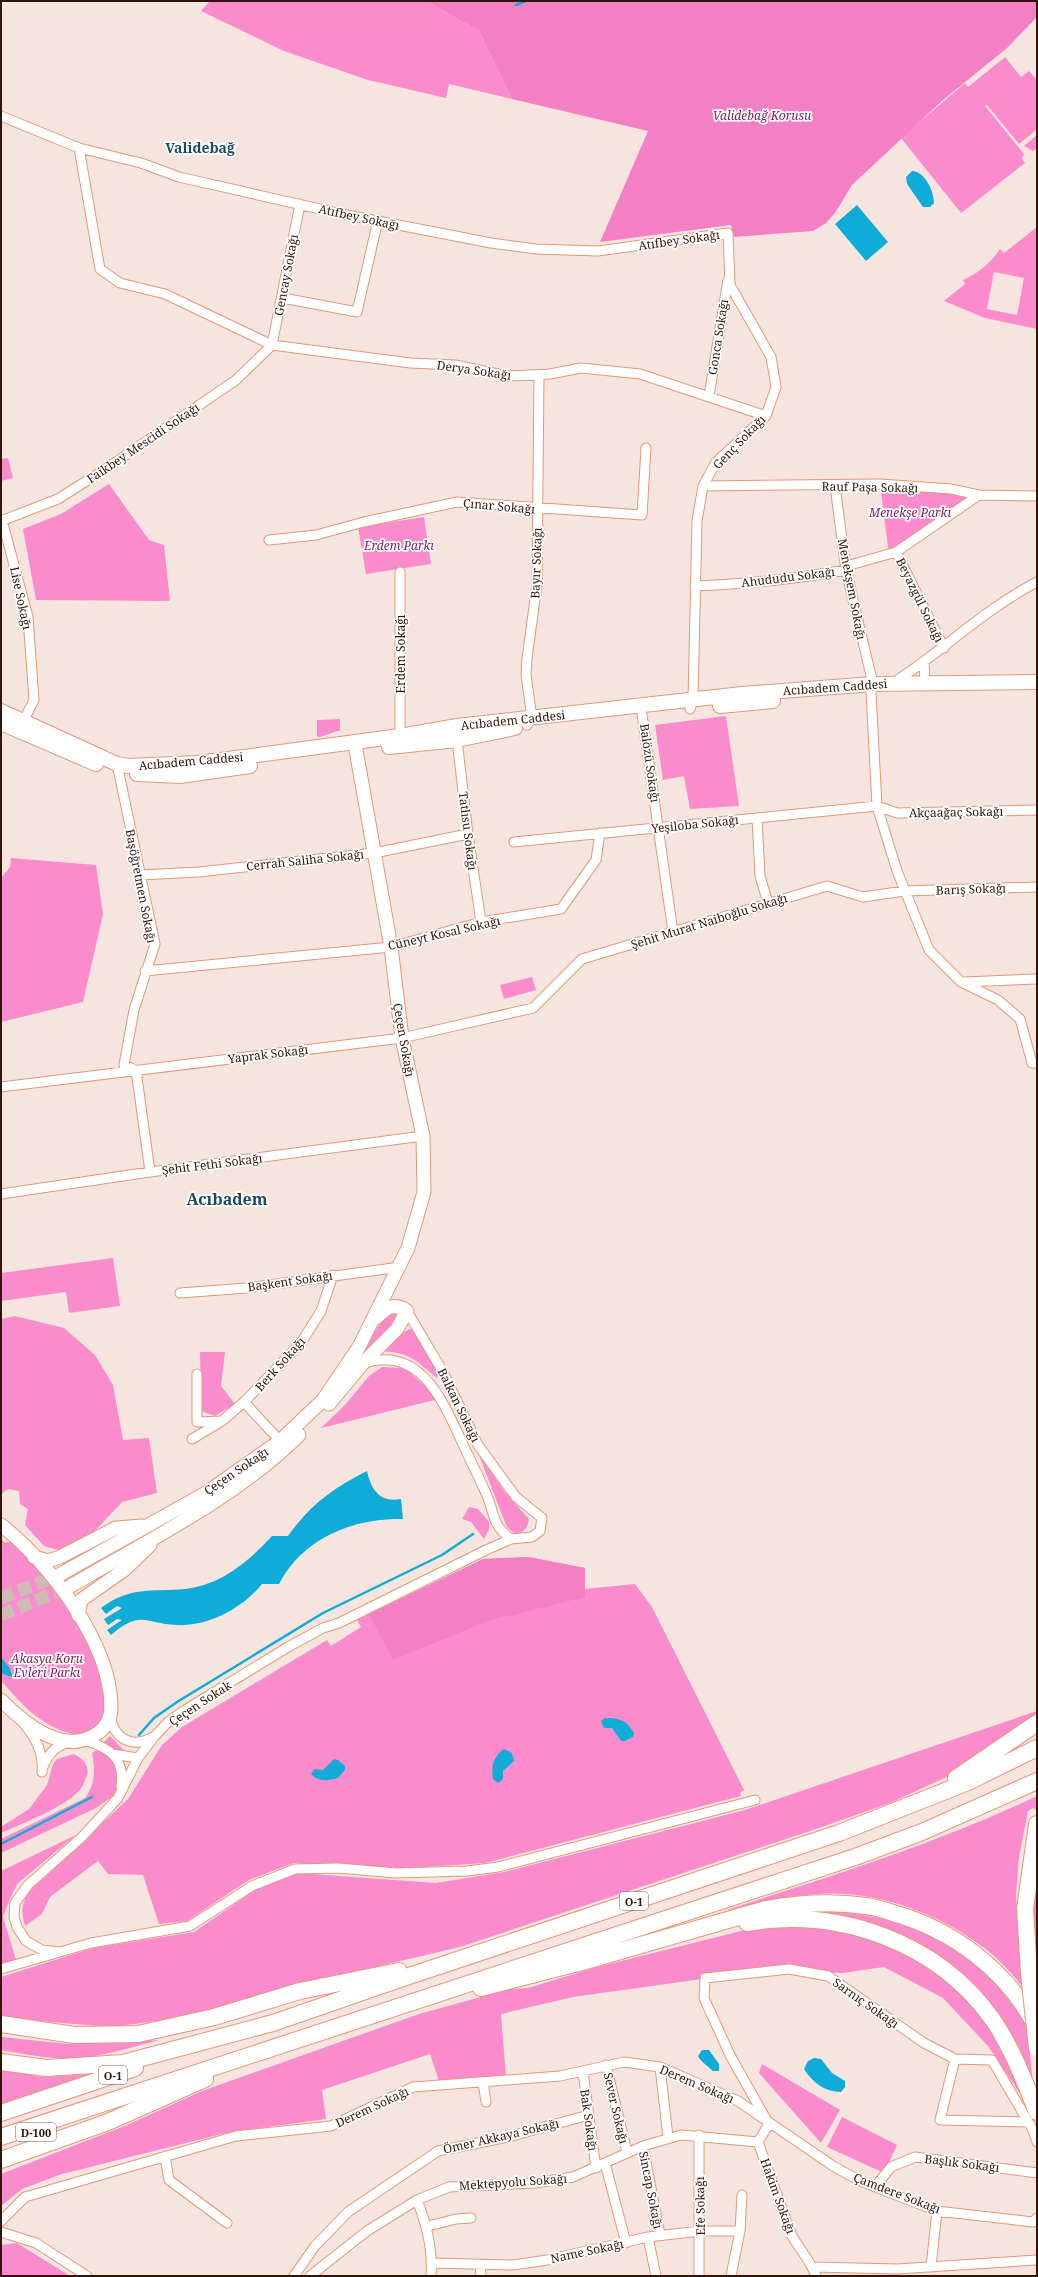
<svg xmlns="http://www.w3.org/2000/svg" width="1038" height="2277" viewBox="0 0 1038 2277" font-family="'Noto Serif',serif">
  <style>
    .green { fill: #fa8ccd; fill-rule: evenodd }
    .forest { fill: #f380c5 }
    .water { fill: #10acd8 }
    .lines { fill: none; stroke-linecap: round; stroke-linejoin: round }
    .stream { stroke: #10acd8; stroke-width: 2.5 }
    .secondary-tunnel { stroke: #cfbbb3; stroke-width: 13; stroke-dasharray: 13 6; stroke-linecap: butt }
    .street-casing { stroke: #e49876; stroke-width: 11 }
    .secondary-casing { stroke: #e49876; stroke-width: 15 }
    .primary-casing { stroke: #e49876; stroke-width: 16 }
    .highway-casing { stroke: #e49876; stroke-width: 18 }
    .street { stroke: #fff; stroke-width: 9 }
    .secondary { stroke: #fff; stroke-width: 13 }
    .primary { stroke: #fff; stroke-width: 14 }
    .highway { stroke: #fff; stroke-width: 16 }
    .highway-bridge-casing { stroke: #e49876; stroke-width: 18; stroke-linecap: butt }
    .highway-bridge { stroke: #fff; stroke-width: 16 }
    .labels { text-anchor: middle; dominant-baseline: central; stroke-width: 3.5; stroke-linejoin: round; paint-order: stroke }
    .shield { fill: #fff; stroke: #705b52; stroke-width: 1 }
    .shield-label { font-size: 11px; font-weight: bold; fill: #321508 }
    .park-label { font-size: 12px; font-style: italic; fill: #7e185d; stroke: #fff }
    .street-label { font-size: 12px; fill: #321508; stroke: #fff }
    .quarter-label { font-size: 14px; font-weight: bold; fill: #194b5c; stroke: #fff }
    .district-label { font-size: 16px; font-weight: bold; fill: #194b5c; stroke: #fff }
  </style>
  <rect width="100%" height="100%" fill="#f6e5de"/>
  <path class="green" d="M210,1h216l53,30 33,68 -63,-15 -3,14 -78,-18 -84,-29 -83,-40z
    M1005,57l16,20 8,-6 8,9v49l-18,15 -32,-39 -2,1 39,48 -2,5 3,4 -64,50 -60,-75 64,-55 3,4z
    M1037,135v13l-4,3 -9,-5z
    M1037,227v102l-52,-11 -41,-17 21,-17 -2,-4c14,-6 29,-18 37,-31l4,4zM994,272l30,6 -7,37 -30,-6z
    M8,458l5,20 -12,3v-22z
    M109,484l40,56 15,5 6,56 -134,-1 -13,-71 38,-15z
    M880,484l99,11 -90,59z
    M424,517l7,47 -65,10 -8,-47z
    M726,716l13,90 -49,3 -6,-33 -21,4 -8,-55z
    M340,719v12c-8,0 -14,6 -23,6v-17z
    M11,858l85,7 7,49 -20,88 -82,20v-144l9,-11z
    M532,977l4,13 -32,9 -4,-14z
    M113,1258l7,48 -51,7 -3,-21 -65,9v-28z
    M392,1312l9,6 -63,68 48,-71z
    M15,1316l49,12 31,27 18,30 10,55 26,-2 8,55 -35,9 -29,31 -35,17 -14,-4 -19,-21 3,-16 -8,-5 -1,-13 -11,-2 -7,5v-175z
    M416,1327l23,44 -2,7c-22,-18 -26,-25 -55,-27 10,-11 19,-20 34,-24z
    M200,1352h25l-4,34 14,18 -20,12 -14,-5z
    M382,1367l23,1 34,31 -118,29 24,-23 24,-29z
    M479,1455l26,37 24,27c-2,15 -15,20 -23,6z
    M469,1507l9,2 11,13v7l-5,10 -13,-17 -9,-3z
    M1,1539l4,4 7,-2c36,38 73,82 89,133 15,52 -10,78 -58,47 -16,-10 -29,-26 -42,-40z
    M528,1557l57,11 -1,21 51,-5 17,23 92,183 -4,3 1,3 -256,67 -89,6 -102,-6 -45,17 -62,41 -28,3 -16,-49 -35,-1 -10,-13 -48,36 -8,17 -17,12c-4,-14 -4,-23 5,-35l98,-92 34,-54 20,-18 145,-87 4,6 30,-19 -4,-7 126,-61z
    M1037,1711v2l-17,16 -58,41 -72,33 -71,25 -359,119 -175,41 -97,29 -77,10 -110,-9v-41l92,-29 101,-16 61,-42 43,-17 138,10 68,-11 241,-62z
    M110,1736l18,19 -12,-3 -13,-9z
    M97,1750l9,4 10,11 3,11 -2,12 -4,8 -17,12 -95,45v-14l84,-41c11,-15 10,-28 7,-45z
    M74,1754c8,4 16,11 13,22 -2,3 -3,8 -5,11 -11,18 -61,37 -81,46v-6l28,-18 18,-24 6,-21 4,-5z
    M1037,1796v14l-4,-2 -5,3 -9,46 -3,39 7,91c-12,-14 -25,-29 -40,-40 -46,-34 -107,-57 -165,-53 -32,1 -64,10 -95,17 106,-34 213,-67 314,-115z
    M76,1835l-58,48 -6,11 -9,23 13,43 -15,5v-94z
    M1037,1879v85l-4,-62z
    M836,1911c67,7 122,28 166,80 8,9 18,19 22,29 5,11 7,49 9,64l-45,-79 -136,-86 -21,-4 -30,-3z
    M777,1925l68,4 63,24 47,31 47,55 29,71 -43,-64 -45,-48 -59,-31 -41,6 -73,-2 -61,7 -136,19 -72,17 5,63 -67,4 -9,-27 -108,36 4,29 -96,13 -168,42 -40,15 -21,17v-32l126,-49 75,-34 217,-77 91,-25 18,-1 69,-21 152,-38z
    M1,2037l67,7 91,-4c-26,7 -52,15 -78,18 -26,2 -54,-3 -80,-8z
    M762,2064l78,46 -19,33 -62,-70z
    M1,2069l41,8 51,-3 -92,30z
    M842,2117l55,28 -13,28 -57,-26z
    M17,2243l53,33h-69v-31z"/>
  <path class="forest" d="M426,1h611v16l-30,31 -64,52 -91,85 -17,28 -9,10 -13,8 -79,6 -3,-12 -131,17 48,-111 -136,-32 -33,-68z
    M528,1557l57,11v29l-97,24 -95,39 -24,-46 114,-55z"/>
  <path class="water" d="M912,171c13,0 22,21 22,32l-4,4h-7l-16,-23 -1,-7z
    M857,205l31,37 -22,19 -31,-37z
    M367,1471c4,19 13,32 34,28l2,20c-50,-1 -100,19 -124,65h-17c-19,24 -54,43 -85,41 -32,-1 -36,-16 -66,10l-4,-5 15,-10 -5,-1 -9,6 -4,-6 18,-11 -5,-2 -11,8 -5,-6c29,-22 51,-16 84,-19 36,-4 64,-28 87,-53h16c21,-30 46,-49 79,-65z
    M1,1657l8,10 4,11 -12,-5z
    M605,1718c14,0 22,2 29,15l-1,4 -8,4h-4l-9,-13h-8l-3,-7z
    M504,1749l8,4 2,8 -11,10v8l-5,4 -5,-4c-2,-13 0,-22 11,-30z
    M334,1759l4,1 7,6v4l-7,8c-10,3 -20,4 -27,-4l4,-5 8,1z
    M702,2050h7l10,14v7h-6c-5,-5 -13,-10 -15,-15z
    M814,2058l7,1 11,14 13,8v6l-4,5c-16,0 -29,-10 -37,-23l4,-8z"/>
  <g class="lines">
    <path class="stream" d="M516,5l10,-4
      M139,1735l15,-17 23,-16 146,-89 119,-58 31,-21
      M1,1844l91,-47"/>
    <path class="secondary-tunnel" d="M1,1598l58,-23
      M1,1615l68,-28"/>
    <g class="street-casing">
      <path id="street" d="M1,116l78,32 62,15 38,14 163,37 149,29 45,6 62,2 130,-18 2,52 41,72 5,30 -10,29 -50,46 -13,24 -6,35 -4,179 -3,9
        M79,148l21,121 20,14 45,11 107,51 138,18 45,2 52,11 43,-2 31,-6 59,6 126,42
        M283,298l74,14 21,-92
        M272,345l28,-141
        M709,396l19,-116
        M703,486l177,-2 71,5 28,6 58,1
        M835,486l11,84 27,114 -2,8 6,114 20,65 32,79 32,32 37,18 22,19 12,44h5
        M2,520l26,97 6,83 -11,22
        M1,521l57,-22 49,-31 129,-88 36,-35
        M269,540l47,-5 48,-13 93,-20 185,13 4,-67
        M896,552l48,96
        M400,572v164
        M695,586c51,-2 101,-7 151,-16l4,-5 46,-13 83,-57
        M924,663l1,19
        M893,683c50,-32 90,-73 144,-101
        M642,714l31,218
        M527,725l5,-7 -6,-43 1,-17 10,-73 2,-210
        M457,740l11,94 13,88
        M117,764l38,180 -21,66 -10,55 12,5 14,102
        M757,818l3,58 8,27
        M514,842l363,-36 20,7 140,-3
        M140,875l59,-3 175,-19 94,-19
        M145,971l246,-24 90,-25 80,-13 35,-49 4,-27
        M963,982l74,-3
        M1,1087l401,-49 131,-30 49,-49 245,-73 36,11 41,-6 133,-4
        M1,1194l149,-22 273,-36
        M180,1293l67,-5 153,-21
        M364,1363c56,-17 78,36 97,77 9,20 19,39 27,58 7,19 5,28 23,41
        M197,1374v48l25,-1
        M192,1439l30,-18 22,-19
        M280,1441l-36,-39 57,-59 20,-32 12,-36
        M110,1717c5,22 22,32 43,20
        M24,1724c12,14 20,29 18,48
        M86,1741c25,7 39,18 35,46
        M112,1754l26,4
        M43,1767c5,-13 14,-23 28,-25
        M59,1952l-17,-2 -16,-9 -9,-14 -3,-10 1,-14 13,-18 54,-48 36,-39 20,-40 16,-21 14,-15 17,-12 103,-63 35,-19 16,-5 147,-73 25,-11 21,-2 8,-6 2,-13 -26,-21 -38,-52 -35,-73 -36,-61
        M1,1969l90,-26 99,-17 62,-40 43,-17 43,-1 58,5 71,-2 31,-4 257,-67
        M955,2059l-15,61 88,2
        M606,2065l21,87
        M660,2067l8,70
        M583,2072l13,96
        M483,2082l3,20
        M767,2121l-37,-66 -26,-57 1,-20 84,-9 39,7 96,67 31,16 37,1 41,70 4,12
        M769,2124l-11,18 34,94c8,14 19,25 24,40
        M699,2135v141
        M643,2146l17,89
        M165,2156l4,24 58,43
        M605,2163l21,80
        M875,2187l16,-20 24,-10 122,16
        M417,2200c10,25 16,49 14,76
        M1,2221l24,-24 211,-61 95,-10 82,-39 147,-11 64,-14 36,5 78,34 95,65 27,15 77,30 96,11 4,-4
        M428,2226l28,-7 15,-1
        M1,2232l35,11 51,33
        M648,2237l8,39
        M432,2263l81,2 34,-5 101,-23 52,-6h40
        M480,2265l1,11
        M813,2267l84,2 140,-9
        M931,2267l6,-56
        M294,2276l21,-30 33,-34 90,-61 70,-14 81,-22
        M310,2276l57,-45 50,-31 32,-13 86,-4 38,-6 70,-31 38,-11 77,7
        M731,2276l9,-45 2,-36"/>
    </g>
    <g class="secondary-casing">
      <path id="secondary" d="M376,1318c10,-10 18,-16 31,-7
        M329,1404l34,-41 34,-34 10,-18
        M1,1525c48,37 110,119 110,182 0,11 -5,20 -13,26 -34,24 -73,-9 -97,-33
        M34,1557l14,4 12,-4 56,-29 26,-2
        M59,1575l147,-82 74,-52 43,-41 36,-53 49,-99 16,-56 -1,-56 -21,-98 -11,-91 -35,-197
        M69,1587c74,-44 170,-91 230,-152
        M78,1615l3,-15 43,-30 26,-25"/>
    </g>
    <g class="primary-casing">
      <path id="primary" d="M720,706l53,-5
        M1,711l116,53 11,2 70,-3 202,-27 57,-10 285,-32 131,-10 164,-2
        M1,723l95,41
        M389,747l68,-7 58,-12
        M137,774l43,2 70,-10"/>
    </g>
    <g class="highway-casing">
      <path id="highway" d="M956,1778l81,-55
        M747,1923c92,-16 191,19 246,97 19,28 31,60 44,92
        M1029,1973l-4,-64 12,-85
        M481,1988l101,-26 184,-53c33,-6 66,-8 100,-3 9,1 18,4 27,7 60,17 112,56 142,111
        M1,2024l73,11 64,-1 76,-17 86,-26 99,-20
        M1,2062l45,6 77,-5 150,-40 130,-45 436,-145 129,-51 69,-34
        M1,2113l134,-45
        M1,2137l854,-280 67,-25 115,-51
        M1,2160l107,-38 97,-43"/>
    </g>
    <use href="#street" class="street"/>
    <use href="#secondary" class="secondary"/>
    <use href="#primary" class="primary"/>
    <use href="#highway" class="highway"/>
    <g class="highway-bridge-casing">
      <path id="highway-bridge" d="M1029,1973l8,75"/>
    </g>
    <use href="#highway-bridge" class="highway-bridge"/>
  </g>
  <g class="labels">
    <g class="shield">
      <rect x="620" y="1892" width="28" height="18" rx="3"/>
      <rect x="99" y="2066" width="28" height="18" rx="3"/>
      <rect x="16" y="2123" width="40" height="18" rx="3"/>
    </g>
    <g class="shield-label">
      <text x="634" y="1901">O-1</text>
      <text x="113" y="2075">O-1</text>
      <text x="36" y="2132">D-100</text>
    </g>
    <g class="park-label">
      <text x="762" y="115">Validebağ Korusu</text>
      <text x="910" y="512">Menekşe Parkı</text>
      <text x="399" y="545">Erdem Parkı</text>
      <text x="47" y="1658">Akasya Koru<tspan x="47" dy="14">Evleri Parkı</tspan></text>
    </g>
    <g class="street-label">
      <text transform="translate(359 217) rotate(12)">Atıfbey Sokağı</text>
      <text transform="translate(679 240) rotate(-8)">Atıfbey Sokağı</text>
      <text transform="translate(286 275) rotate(-79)">Gencay Sokağı</text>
      <text transform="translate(718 337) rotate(-81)">Gonca Sokağı</text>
      <text transform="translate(474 370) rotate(8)">Derya Sokağı</text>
      <text transform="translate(739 442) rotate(-46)">Genç Sokağı</text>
      <text transform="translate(143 443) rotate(-34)">Faikbey Mescidi Sokağı</text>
      <text transform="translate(870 487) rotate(1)">Rauf Paşa Sokağı</text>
      <text transform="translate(499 506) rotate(5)">Çınar Sokağı</text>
      <text transform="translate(536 563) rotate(-88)">Bayır Sokağı</text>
      <text transform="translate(788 577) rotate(-7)">Ahududu Sokağı</text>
      <text transform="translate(852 589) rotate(79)">Menekşem Sokağı</text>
      <text transform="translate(21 598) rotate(78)">Lise Sokağı</text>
      <text transform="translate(920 600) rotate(64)">Beyazgül Sokağı</text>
      <text transform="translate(400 654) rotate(-90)">Erdem Sokağı</text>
      <text transform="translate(835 687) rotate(-4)">Acıbadem Caddesi</text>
      <text transform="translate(513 720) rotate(-6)">Acıbadem Caddesi</text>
      <text transform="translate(191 761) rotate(-5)">Acıbadem Caddesi</text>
      <text transform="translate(650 763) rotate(82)">Balözü Sokağı</text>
      <text transform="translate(956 812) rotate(-1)">Akçaağaç Sokağı</text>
      <text transform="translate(695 824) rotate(-6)">Yeşiloba Sokağı</text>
      <text transform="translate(468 831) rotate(83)">Tatlısu Sokağı</text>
      <text transform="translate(305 860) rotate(-6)">Cerrah Saliha Sokağı</text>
      <text transform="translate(141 886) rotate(79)">Başöğretmen Sokağı</text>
      <text transform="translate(971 889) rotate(-2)">Barış Sokağı</text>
      <text transform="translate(709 921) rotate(-17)">Şehit Murat Naiboğlu Sokağı</text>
      <text transform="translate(444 933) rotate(-13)">Cüneyt Kosal Sokağı</text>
      <text transform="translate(404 1040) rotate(80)">Çeçen Sokağı</text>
      <text transform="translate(268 1054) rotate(-7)">Yaprak Sokağı</text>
      <text transform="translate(212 1164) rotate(-7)">Şehit Fethi Sokağı</text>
      <text transform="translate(290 1281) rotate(-8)">Başkent Sokağı</text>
      <text transform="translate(280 1364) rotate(-48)">Berk Sokağı</text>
      <text transform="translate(459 1405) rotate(64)">Balkan Sokağı</text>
      <text transform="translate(236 1471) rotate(-34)">Çeçen Sokağı</text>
      <text transform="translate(200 1703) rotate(-33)">Çeçen Sokak</text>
      <text transform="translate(866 2003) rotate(35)">Sarnıç Sokağı</text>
      <text transform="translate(697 2084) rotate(23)">Derem Sokağı</text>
      <text transform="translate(372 2107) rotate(-25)">Derem Sokağı</text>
      <text transform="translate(616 2108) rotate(77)">Sever Sokağı</text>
      <text transform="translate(589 2120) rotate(82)">Bak Sokağı</text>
      <text transform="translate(501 2136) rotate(-13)">Ömer Akkaya Sokağı</text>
      <text transform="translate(962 2163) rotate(7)">Başlık Sokağı</text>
      <text transform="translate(513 2182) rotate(-4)">Mektepyolu Sokağı</text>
      <text transform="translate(651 2190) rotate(79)">Sincap Sokağı</text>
      <text transform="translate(897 2193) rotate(21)">Çamdere Sokağı</text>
      <text transform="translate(778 2196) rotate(70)">Hakim Sokağı</text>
      <text transform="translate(700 2206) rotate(-91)">Efe Sokağı</text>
      <text transform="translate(587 2251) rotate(-12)">Name Sokağı</text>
    </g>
    <g class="quarter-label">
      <text x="200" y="147">Validebağ</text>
    </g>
    <g class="district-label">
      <text x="227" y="1199">Acıbadem</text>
    </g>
  </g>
  <rect width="1038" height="2277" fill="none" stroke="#321508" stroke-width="4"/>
</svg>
